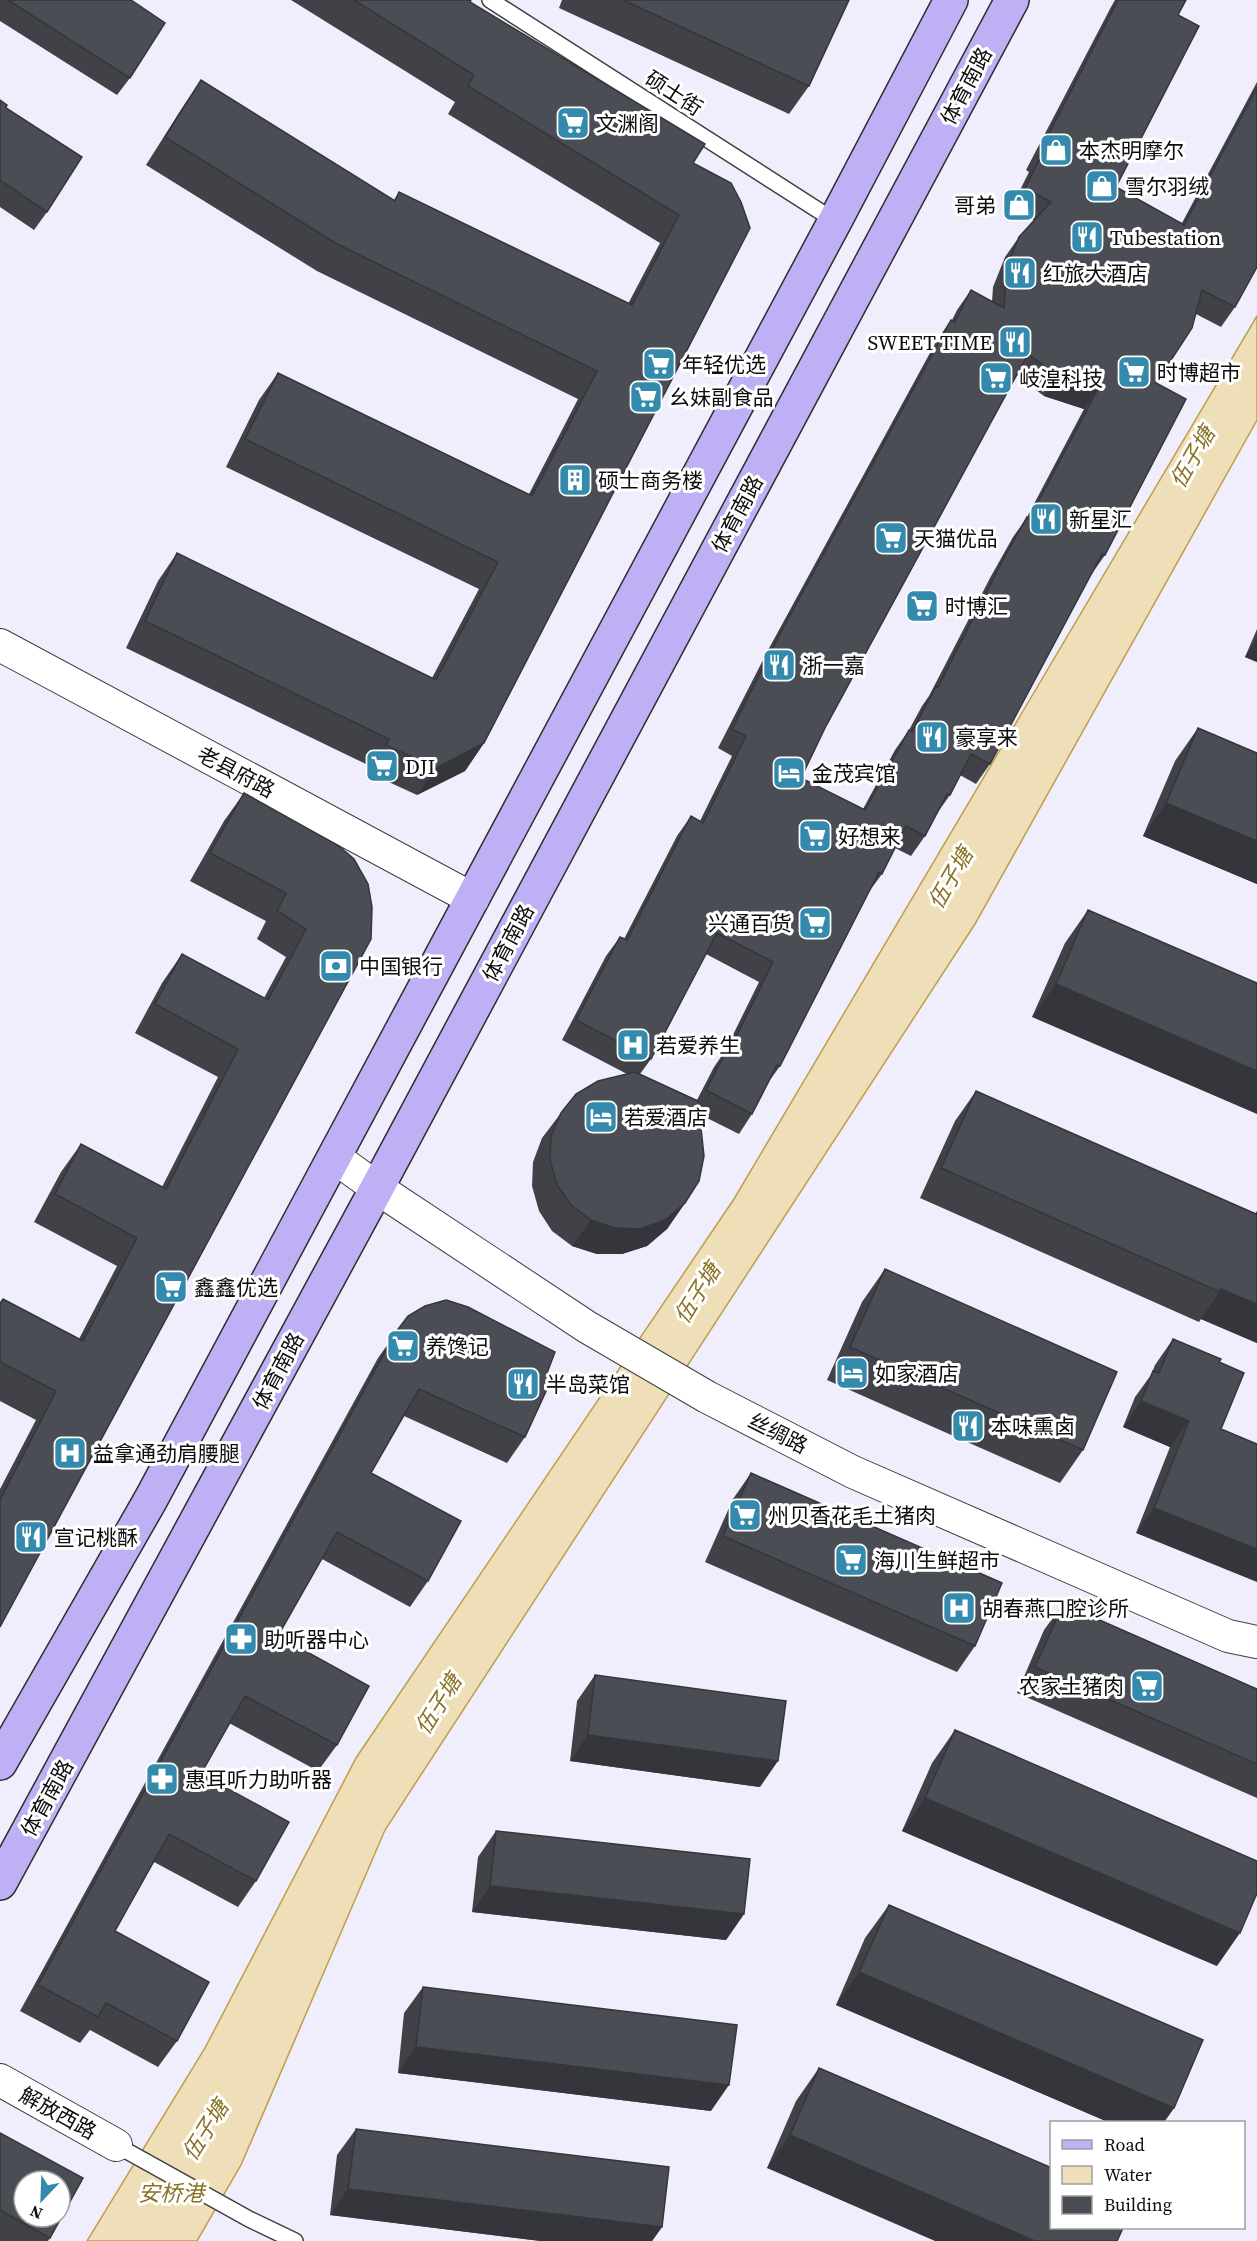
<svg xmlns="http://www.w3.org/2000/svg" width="1257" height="2241" viewBox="0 0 1257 2241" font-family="'Source Serif 4','Noto Sans SC',serif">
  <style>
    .water { fill: #efdfb8; stroke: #be9e47; stroke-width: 1.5 }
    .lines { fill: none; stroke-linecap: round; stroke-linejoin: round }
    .lane-casing { stroke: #3f3f3f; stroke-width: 18 }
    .street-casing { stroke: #3f3f3f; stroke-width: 34 }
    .secondary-casing { stroke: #2e2e2e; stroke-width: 36 }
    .lane { stroke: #fff; stroke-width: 15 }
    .street { stroke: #fff; stroke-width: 32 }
    .secondary { stroke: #bfb0f6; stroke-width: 33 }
    .wall { fill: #404248; fill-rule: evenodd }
    .shaded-wall { fill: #34363b }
    .building { fill: #4a4d54; stroke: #34363b; stroke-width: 1.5; fill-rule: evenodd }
    .labels { text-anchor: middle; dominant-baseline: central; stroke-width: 6; stroke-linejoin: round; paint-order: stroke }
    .street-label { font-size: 21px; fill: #0c0c0c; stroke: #fff }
    .poi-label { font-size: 21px; fill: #0c0c0c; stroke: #fff; text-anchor: start }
    .water-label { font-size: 22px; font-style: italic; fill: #8a7223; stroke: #fff }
  </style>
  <rect width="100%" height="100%" fill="#f0edfd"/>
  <path class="water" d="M1257,316v104l-282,504 -590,906 -144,335 -44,76h-110l118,-193 151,-290 378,-559z"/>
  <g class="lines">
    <g class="lane-casing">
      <path id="lane" d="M490,0l345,221
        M116,2145l133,74 46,22"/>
    </g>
    <g class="street-casing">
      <path id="street" d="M0,645l473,254
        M334,1157l43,31 210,139 120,70 146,75 375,164 29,6
        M0,2080l116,65"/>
    </g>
    <g class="secondary-casing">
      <path id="secondary" d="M0,1763l151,-264 684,-1278 116,-221
        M0,1883l377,-695 635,-1188"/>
    </g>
    <use href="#lane" class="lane"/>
    <use href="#street" class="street"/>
    <use href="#secondary" class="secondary"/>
  </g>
  <path class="wall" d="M0,0h131l-1,78 -13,17 -117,-74z
    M291,0h180l-1,2 223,161 38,20 -247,560 -19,28 -48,24 -50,-23 3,-6 -244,-118 32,-67 19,-28 255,125 47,-89 -253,-122 33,-67 19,-27 251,121 49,-95 -261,-128 -171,-106 36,-57 19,-28 193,120 5,-8 229,112 32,-61 -212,-129 7,-12z
    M562,0h287l-40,86 -20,28 -230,-106z
    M1115,0h71l-8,15 -62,172 66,36 75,-141v185l-22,40 -14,20 -25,-13 -40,69 -51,172 -14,20 -101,189 -14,20 -16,-9 -10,20 -12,17 -13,24 -14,20 -16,-8 -13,26 -14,19 -88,173 -10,14 -18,34 -13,20 -40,-20 -14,89 -18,26 -20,17 -25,8h-25l-25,-8 -20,-15 -13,-20 -7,-25 1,-24 9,-24 19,-25 66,-39 -65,-34 44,-84 14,-19 4,2 53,-103 14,-20 9,5 32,-65 -14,-8 49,-96 170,-312 14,-20h1l5,-10 14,-20 21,12 1,-15 12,-30 14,-20 15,-17 -23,-12 18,-36 -3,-2 85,-163zM1016,375l28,21 40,13 -58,110 -13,18 -23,41 -61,118 -7,10 -13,24 -14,20 -32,59 -62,-31 24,-50zM706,954l53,28 -34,69 -11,16 -17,33 -57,-26 11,-15z
    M0,100l6,8 41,104 -13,18 -34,-23z
    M1257,629v33l-12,-5z
    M1198,728l59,25v131l-114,-48 32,-75z
    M244,793l110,66 -354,768v-138l36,-69 -36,-19v-99l3,-3 76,40 38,-73 -83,-44 27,-50 20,-28 81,43 56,-110 -83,-44 27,-50 20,-29 82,44 22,-41 -29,-18 9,-18 -76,-40 34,-60z
    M1088,910l169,73 -225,34 33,-74z
    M976,1091l279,123 2,-3v132l-56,-24 -2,3 -279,-124 35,-77z
    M885,1269l198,181 -23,33 -233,-103 35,-78z
    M408,1316l139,57 -22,64 -18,26 -103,-47 -33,57 57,108 -18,26 -88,-48 -44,77 59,109 -19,26 -89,-48 -28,51 55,107 -18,26 -84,-45 -39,69 62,110 -19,26 -68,-37 -10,13 -60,-32 358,-653z
    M1173,1339l46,23 2,67 -85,104 34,-86 -47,-20 12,-30 16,-22 4,-10z
    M751,1473l224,173 -18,26 -252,-110 28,-63z
    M1063,1604l194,85v109l-240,-105 27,-63z
    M595,1675l165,112 -190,-26 7,-60z
    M955,1730l262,236 -315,-135 30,-68z
    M496,1831l248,83 -18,26 -254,-28 6,-55z
    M889,1905l285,203 -10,14h-56l-272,-117 29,-67z
    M423,1987l288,124 -313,-38 6,-60z
    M819,2068l298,173 -350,-73 29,-67z
    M356,2129l306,98 -10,14h-111l-211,-26 7,-60z
    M0,2133l50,105 -2,3h-48z"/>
  <path class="shaded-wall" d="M1058,376l40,13 -14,20 -40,-13z
    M1257,639v23l-12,-5z
    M484,743l-19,28 -48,24 19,-27z
    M1166,803l91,38v43l-114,-48z
    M1056,984l201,87v43l-225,-97z
    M685,1203l-18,26 -20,17 -25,8h-25l-25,-8 19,-26z
    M1221,1289l36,15v39l-56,-24z
    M1141,1401l48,20 -19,26 -47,-20z
    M1154,1508l103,41v33l-121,-49z
    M588,1735l190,26 -18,26 -190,-26z
    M925,1798l315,135 -23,33 -315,-135z
    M490,1886l254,28 -18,26 -254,-28z
    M859,1972l315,136 -10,14h-56l-272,-117z
    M416,2047l313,38 -18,26 -313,-38z
    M790,2135l245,106h-100l-168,-73z
    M348,2189l314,38 -10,14h-111l-211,-26z"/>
  <path class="building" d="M8,0h123l34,23 -35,55z
    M354,0h117l-1,2 235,142 -12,19 38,20 10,19 9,26 -266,515 -48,25 -50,-23 3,-6 -244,-118 32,-68 259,127 62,-118 -253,-123 33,-66 254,123 65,-125 -260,-127 -172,-107 36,-57 194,121 4,-9 233,113 47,-90 -211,-129 6,-11z
    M623,0h226l-40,86z
    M1118,0h68l-8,15 21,11 -83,161 68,38 73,-137v179l-22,40 -33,-17 -10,38 -36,55 30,16 -81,156 -3,-1 -112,210 -19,-10 -21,41 -3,-1 -22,42 -19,-10 -24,48 -3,-2 -99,194 -3,-1 -25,49 -46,-24 22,-42 2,1 43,-87 -56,-29 -66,126 -75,-39 44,-83 7,3 64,-124 12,7 43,-87 -14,-7 49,-97 170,-312 4,2 16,-32 33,18 3,-41 12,-30 32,-35 -26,-14 18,-36 -3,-1zM1028,354l30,22 40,13 -69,130 -2,-2 -23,41 -66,129 -2,-1 -24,46 -3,-2 -44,80 -64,-32 24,-50z
    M0,100l7,5 -1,3 76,49 -35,55 -47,-32z
    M1198,728l59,25v88l-91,-38z
    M244,793l95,53 15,13 14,25 4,23 -1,32 -371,688v-127l56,-109 -56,-29v-58l3,-5 80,42 54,-103 -82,-44 26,-50 85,45 72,-140 -83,-45 27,-50 86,46 38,-71 -29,-18 9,-18 -76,-40z
    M1088,910l169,73v88l-201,-87z
    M635,1072l63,29 6,55 -5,25 -14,22 -20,17 -25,9 -25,-1 -24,-8 -20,-15 -14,-20 -7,-25 1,-24 10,-23 15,-19 22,-13z
    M976,1091l280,123 1,-1v91l-36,-15 -1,3 -279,-124z
    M885,1269l232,103 -34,78 -233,-103z
    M446,1300l22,7 87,45 -8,21 6,3 -28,61 -106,-48 -48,84 90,48 -33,60 -91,-49 -59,104 91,50 -32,59 -92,-49 -44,78 88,48 -33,59 -87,-47 -54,97 94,51 -32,59 -71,-38 -8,14 -60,-32 358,-653 12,-16 17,-10z
    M1173,1339l48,20 -2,3 25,11 -23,56 36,15v105l-103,-41 35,-87 -48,-20 12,-30 6,2z
    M751,1473l251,110 -27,63 -252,-110z
    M1063,1604l194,85v75l-222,-97z
    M595,1675l191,26 -8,60 -190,-26z
    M955,1730l302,131v32l-17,40 -315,-135z
    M496,1831l254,28 -6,55 -254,-28z
    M889,1905l314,135 -29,68 -315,-136z
    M423,1987l314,38 -8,60 -313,-38z
    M819,2068l233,100v60h71l-6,13h-82l-245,-106z
    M356,2129l313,38 -7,60 -314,-38z
    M0,2133l83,45 -33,60 -50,-28zM24,2181h36v36h-36z"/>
  <defs>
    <g id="supermarket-square" transform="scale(1.725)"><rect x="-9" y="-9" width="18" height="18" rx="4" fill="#348aac" stroke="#fff"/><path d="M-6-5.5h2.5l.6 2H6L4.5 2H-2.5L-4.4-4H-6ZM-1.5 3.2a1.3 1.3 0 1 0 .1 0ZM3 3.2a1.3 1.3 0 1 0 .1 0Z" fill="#fff"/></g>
    <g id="shop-square" transform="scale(1.725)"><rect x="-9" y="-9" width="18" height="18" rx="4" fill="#348aac" stroke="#fff"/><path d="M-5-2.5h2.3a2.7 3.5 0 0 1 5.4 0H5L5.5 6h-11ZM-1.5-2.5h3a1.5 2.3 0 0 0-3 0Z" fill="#fff"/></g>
    <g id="restaurant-square" transform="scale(1.725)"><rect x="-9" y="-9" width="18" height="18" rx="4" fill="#348aac" stroke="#fff"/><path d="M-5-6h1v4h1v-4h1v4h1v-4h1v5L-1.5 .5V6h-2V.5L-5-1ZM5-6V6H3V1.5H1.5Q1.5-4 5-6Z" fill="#fff"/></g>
    <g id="building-square" transform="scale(1.725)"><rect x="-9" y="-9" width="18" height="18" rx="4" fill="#348aac" stroke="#fff"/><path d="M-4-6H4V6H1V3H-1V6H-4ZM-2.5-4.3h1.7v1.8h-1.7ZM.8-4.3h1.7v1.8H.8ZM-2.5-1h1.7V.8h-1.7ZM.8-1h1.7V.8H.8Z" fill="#fff"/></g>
    <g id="hotel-square" transform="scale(1.725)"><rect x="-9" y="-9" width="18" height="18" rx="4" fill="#348aac" stroke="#fff"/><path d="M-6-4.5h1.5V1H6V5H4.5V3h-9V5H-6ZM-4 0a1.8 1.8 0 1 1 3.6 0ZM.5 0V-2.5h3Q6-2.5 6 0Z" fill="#fff"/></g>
    <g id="bank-square" transform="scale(1.725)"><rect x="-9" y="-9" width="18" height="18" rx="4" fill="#348aac" stroke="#fff"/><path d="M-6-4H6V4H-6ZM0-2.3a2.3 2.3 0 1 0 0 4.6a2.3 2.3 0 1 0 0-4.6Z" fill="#fff"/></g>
    <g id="hospital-square" transform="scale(1.725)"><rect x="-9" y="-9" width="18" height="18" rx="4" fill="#348aac" stroke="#fff"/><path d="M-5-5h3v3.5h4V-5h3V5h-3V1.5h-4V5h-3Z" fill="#fff"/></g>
    <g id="pharmacy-square" transform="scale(1.725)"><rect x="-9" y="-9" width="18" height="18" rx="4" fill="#348aac" stroke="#fff"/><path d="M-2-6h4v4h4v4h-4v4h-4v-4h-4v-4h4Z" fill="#fff"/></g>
  </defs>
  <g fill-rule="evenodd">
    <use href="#supermarket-square" x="573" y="123"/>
    <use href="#shop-square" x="1056" y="150"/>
    <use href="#shop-square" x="1102" y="186"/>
    <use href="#shop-square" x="1019" y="205"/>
    <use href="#restaurant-square" x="1087" y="237"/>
    <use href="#restaurant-square" x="1020" y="273"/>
    <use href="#restaurant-square" x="1015" y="342"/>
    <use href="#supermarket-square" x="659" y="364"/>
    <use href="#supermarket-square" x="1134" y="372"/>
    <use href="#supermarket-square" x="996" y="378"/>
    <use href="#supermarket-square" x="646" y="397"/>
    <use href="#building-square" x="575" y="480"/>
    <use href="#restaurant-square" x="1046" y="519"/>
    <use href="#supermarket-square" x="891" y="538"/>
    <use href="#supermarket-square" x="922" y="606"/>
    <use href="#restaurant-square" x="779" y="665"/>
    <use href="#restaurant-square" x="932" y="737"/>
    <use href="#supermarket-square" x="382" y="766"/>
    <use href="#hotel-square" x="789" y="773"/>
    <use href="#supermarket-square" x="815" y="836"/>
    <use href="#supermarket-square" x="815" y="923"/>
    <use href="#bank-square" x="336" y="966"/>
    <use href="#hospital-square" x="633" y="1045"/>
    <use href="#hotel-square" x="601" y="1117"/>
    <use href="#supermarket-square" x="171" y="1287"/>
    <use href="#supermarket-square" x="403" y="1346"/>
    <use href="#hotel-square" x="852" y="1373"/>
    <use href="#restaurant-square" x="523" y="1384"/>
    <use href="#restaurant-square" x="968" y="1426"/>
    <use href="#hospital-square" x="70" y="1453"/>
    <use href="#supermarket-square" x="745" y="1515"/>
    <use href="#restaurant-square" x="31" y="1537"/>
    <use href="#supermarket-square" x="851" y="1560"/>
    <use href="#hospital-square" x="959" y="1608"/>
    <use href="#pharmacy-square" x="241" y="1639"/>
    <use href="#supermarket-square" x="1147" y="1686"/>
    <use href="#pharmacy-square" x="162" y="1779"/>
  </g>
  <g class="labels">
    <g class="street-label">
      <text transform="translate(966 86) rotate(-62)">体育南路</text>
      <text transform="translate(674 93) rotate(33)">硕士街</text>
      <text transform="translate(737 514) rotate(-62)">体育南路</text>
      <text transform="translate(236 772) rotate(28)">老县府路</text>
      <text transform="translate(508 943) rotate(-62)">体育南路</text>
      <text transform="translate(278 1371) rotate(-62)">体育南路</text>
      <text transform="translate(778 1433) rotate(27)">丝绸路</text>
      <text transform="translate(47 1798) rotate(-61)">体育南路</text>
      <text transform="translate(58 2113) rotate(29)">解放西路</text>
    </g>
    <g class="poi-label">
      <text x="596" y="123">文渊阁</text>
      <text x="1079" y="150">本杰明摩尔</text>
      <text x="1125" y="186">雪尔羽绒</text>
      <text x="996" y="205" text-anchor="end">哥弟</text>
      <text x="1110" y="237">Tubestation</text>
      <text x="1043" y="273">红旅大酒店</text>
      <text x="992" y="342" text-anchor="end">SWEET TIME</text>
      <text x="682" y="364">年轻优选</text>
      <text x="1157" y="372">时博超市</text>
      <text x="1019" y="378">岐湟科技</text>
      <text x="669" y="397">幺妹副食品</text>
      <text x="598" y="480">硕士商务楼</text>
      <text x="1069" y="519">新星汇</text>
      <text x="914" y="538">天猫优品</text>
      <text x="945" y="606">时博汇</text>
      <text x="802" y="665">浙一嘉</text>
      <text x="955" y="737">豪享来</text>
      <text x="405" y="766">DJI</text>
      <text x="812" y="773">金茂宾馆</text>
      <text x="838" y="836">好想来</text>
      <text x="792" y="923" text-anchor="end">兴通百货</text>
      <text x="359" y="966">中国银行</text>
      <text x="656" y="1045">若爱养生</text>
      <text x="624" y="1117">若爱酒店</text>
      <text x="194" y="1287">鑫鑫优选</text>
      <text x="426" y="1346">养馋记</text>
      <text x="875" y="1373">如家酒店</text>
      <text x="546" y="1384">半岛菜馆</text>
      <text x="991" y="1426">本味熏卤</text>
      <text x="93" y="1453">益拿通劲肩腰腿</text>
      <text x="768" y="1515">州贝香花毛土猪肉</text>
      <text x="54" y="1537">宣记桃酥</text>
      <text x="874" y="1560">海川生鲜超市</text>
      <text x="982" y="1608">胡春燕口腔诊所</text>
      <text x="264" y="1639">助听器中心</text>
      <text x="1124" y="1686" text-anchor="end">农家土猪肉</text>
      <text x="185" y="1779">惠耳听力助听器</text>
    </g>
    <g class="water-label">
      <text transform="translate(1192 457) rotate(-60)">伍子塘</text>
      <text transform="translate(950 878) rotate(-60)">伍子塘</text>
      <text transform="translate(697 1293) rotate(-58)">伍子塘</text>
      <text transform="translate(438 1704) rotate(-58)">伍子塘</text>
      <text transform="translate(205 2130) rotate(-58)">伍子塘</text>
      <text x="171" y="2193">安桥港</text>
    </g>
  </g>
  <rect x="1050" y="2121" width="195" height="108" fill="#ffffff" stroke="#9e9e9e" stroke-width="1.5"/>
  <rect x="1062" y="2140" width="30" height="9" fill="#bfb0f6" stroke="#9e9e9e" stroke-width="1.5"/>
  <text x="1104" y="2151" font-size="18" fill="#0c0c0c">Road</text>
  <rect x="1062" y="2166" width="30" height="18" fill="#efdfb8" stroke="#9e9e9e" stroke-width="1.5"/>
  <text x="1104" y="2181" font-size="18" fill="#0c0c0c">Water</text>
  <rect x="1062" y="2196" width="30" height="18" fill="#4a4d54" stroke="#9e9e9e" stroke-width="1.5"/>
  <text x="1104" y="2211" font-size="18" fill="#0c0c0c">Building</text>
  <g transform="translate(42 2199) rotate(203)"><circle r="28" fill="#ffffff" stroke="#9e9e9e" stroke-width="1.5"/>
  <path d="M0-4.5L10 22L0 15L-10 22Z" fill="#348aac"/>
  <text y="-9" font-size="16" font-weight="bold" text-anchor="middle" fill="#0c0c0c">N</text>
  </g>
</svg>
